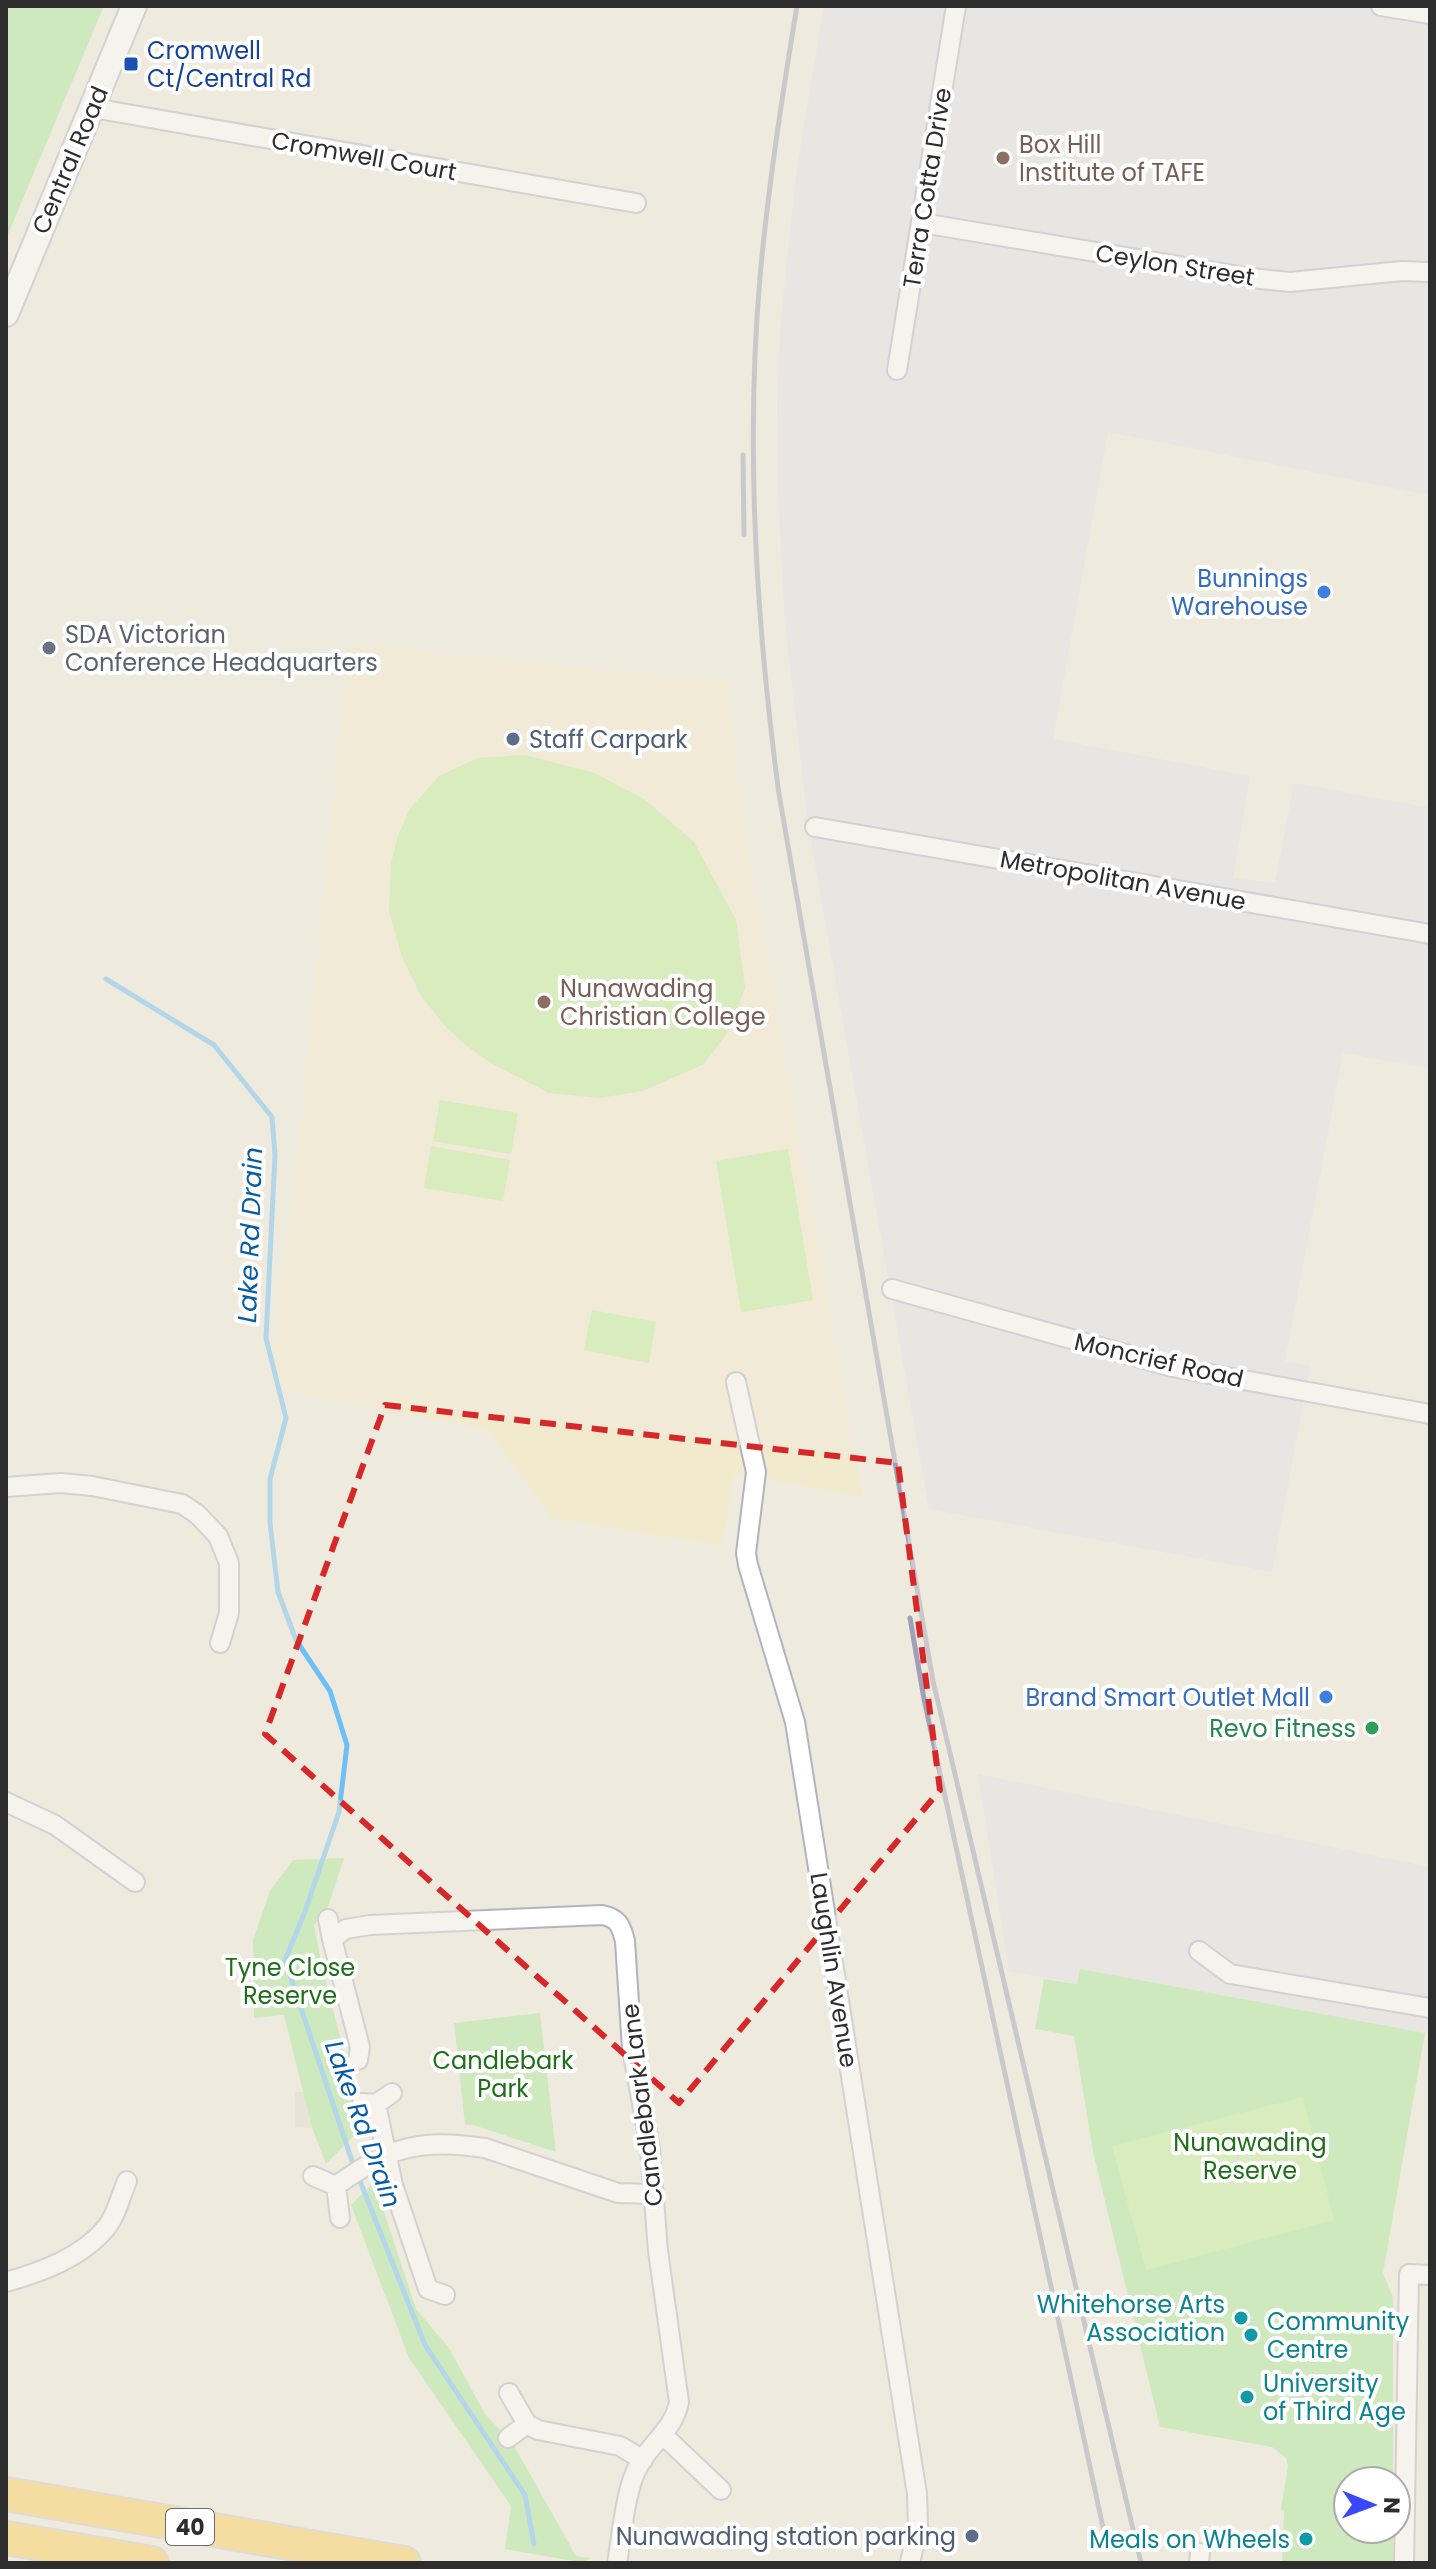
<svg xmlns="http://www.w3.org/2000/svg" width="1436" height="2569" viewBox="0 0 1436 2569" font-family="Poppins,sans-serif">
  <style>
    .industrial { fill: #e2dfe7 }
    .education { fill: #f1eacd }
    .green { fill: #a9e898 }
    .pitch { fill: #bdef94 }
    .plaza { fill: #dedcd6 }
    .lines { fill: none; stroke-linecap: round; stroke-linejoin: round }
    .stream { stroke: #6dbff5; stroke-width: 5 }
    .minor-casing { stroke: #b2b3c1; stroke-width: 22 }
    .tertiary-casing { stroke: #b2b3c1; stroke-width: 28 }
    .trunk-casing { stroke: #cdcdcd; stroke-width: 36 }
    .minor { stroke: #fff; stroke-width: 18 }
    .tertiary { stroke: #fff; stroke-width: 24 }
    .trunk { stroke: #fccf5a; stroke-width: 32 }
    .rail { stroke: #a0a1b8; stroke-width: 5 }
    .marked { fill: none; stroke: #d62828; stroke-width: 6; stroke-dasharray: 16 10; stroke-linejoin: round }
    .transit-dot { fill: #1a4fb4; stroke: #fff; stroke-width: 3 }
    .education-dot { fill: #8d6e63; stroke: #fff; stroke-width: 3 }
    .shop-dot { fill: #3f7fe0; stroke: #fff; stroke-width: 3 }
    .worship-dot { fill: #6b7280; stroke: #fff; stroke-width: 3 }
    .service-dot { fill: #5c6f8a; stroke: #fff; stroke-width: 3 }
    .leisure-dot { fill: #2e9e5b; stroke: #fff; stroke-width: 3 }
    .culture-dot { fill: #0f9aa8; stroke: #fff; stroke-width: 3 }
    .labels { text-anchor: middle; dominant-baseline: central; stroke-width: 8; stroke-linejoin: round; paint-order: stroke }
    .shield { fill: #fff; stroke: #6c6c6c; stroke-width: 2 }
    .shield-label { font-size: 22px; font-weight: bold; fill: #2d2d2d }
    .transit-label { font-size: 24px; fill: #164399; stroke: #fff; text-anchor: start }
    .education-label { font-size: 24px; fill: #785e54; stroke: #fff; text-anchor: start }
    .street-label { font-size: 24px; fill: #2d2d2d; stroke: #fff }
    .shop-label { font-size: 24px; fill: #366cbe; stroke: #fff; text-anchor: end }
    .worship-label { font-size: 24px; fill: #5b616d; stroke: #fff; text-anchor: start }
    .service-label { font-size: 24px; fill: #4e5e75; stroke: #fff; text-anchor: start }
    .leisure-label { font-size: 24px; fill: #27864d; stroke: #fff; text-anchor: end }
    .park-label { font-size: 24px; fill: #1e6f17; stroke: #fff }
    .culture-label { font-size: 24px; fill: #0d838f; stroke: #fff; text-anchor: end }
    .water-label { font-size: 26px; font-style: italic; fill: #065ba7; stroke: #fff }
  </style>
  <rect width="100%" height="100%" fill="#efeade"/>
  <path class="industrial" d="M824,6h606v489l-322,-63 -55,307 197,37 -17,102 42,5 19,-100 136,25v260l-87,-15 -58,308 25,5 -38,206 -343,-63 -121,-685 -23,-200 -7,-132 -1,-93 4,-82 16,-149z
    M978,1774l452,93v167l-350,-65 -2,15 -69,-13z"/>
  <path class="education" d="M348,643l379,39 18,147 118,668 -129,-24 -12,73 -170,-28 -65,-89 -218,-41 26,-212z"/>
  <path class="green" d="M6,6h98l-98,233z
    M344,1858l-17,52 -13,15c12,69 35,135 48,203l-36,36 -14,-36 -28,-113 -30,3 -1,-78 17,-49 23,-31z
    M1080,1969l345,64 -42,240 10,24v184h-45v48h45v34h-119l8,-1 2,-50 -3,-3 7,-43 -2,-8 -14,-11 -112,-20 -67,-275 -19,-116 -39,-7 9,-50 33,5z
    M540,2013l16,139 -83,-27h-8l-11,-102z
    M374,2182l42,127 33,39 36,66 27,28 64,114 14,2 -6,5 -79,-14 6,-43 -102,-148 -58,-153z"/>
  <path class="pitch" d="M525,755l69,18 50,26 50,43 42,78 9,68 -17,44 -24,32 -61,27 -44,7 -50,-5 -58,-30 -24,-17 -20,-18 -26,-32 -19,-39 -13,-46 2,-48 7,-27 11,-26 30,-34 39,-18z
    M440,1100l78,13 -7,41 -78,-13z
    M431,1146l79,14 -7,41 -79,-13z
    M788,1149l25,151 -72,12 -25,-151z
    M592,1310l64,12 -7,41 -65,-13z
    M1303,2097l31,123 -188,50 -34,-124z"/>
  <path class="plaza" d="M295,2092h8l9,36 -17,-1z"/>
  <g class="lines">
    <path class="stream" d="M106,979l108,66 58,72 3,38 -9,183 20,80 -16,61v44l8,69 18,48 34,51 17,54 -8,67 -35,102 -19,46 69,207
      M358,2176l67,169 100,150 9,49"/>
    <g class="minor-casing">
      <path id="minor" d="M1381,6l49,8
        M93,108l543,95
        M922,223l329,55 39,4 112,-11 28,1
        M897,370l59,-364
        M815,827l615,107
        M892,1289l280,78 258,47
        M736,1382l20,90 -10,81 2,12 47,157 122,772 1,33 -8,36
        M6,1487l55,-4 31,3 90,18 15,10 21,22 11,27v50l-9,30
        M6,1802l49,23 80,57
        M328,1919l4,20
        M1199,1951l31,23 200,34
        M358,2060l2,-13 -28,-108 14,-10 24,-4 232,-10c16,3 19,10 23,26l7,108 18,99 8,103 21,151c-5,27 -27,40 -40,63 -14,24 -17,70 -22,98
        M362,2103l14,1 16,-11
        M376,2104l17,81 35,104 17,6
        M313,2176l23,10 4,32
        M336,2186c54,-39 82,-48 149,-38l133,45 36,1
        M6,2282c36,-10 76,-25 100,-54 10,-12 15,-33 21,-47
        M509,2393l18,31 11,6 82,16 23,14
        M663,2435l58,55
        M508,2438l19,-14
        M1199,2563l1,-10
        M1404,2563l5,-289 21,1"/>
    </g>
    <g class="tertiary-casing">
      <path id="tertiary" d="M6,314l128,-308"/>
    </g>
    <g class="trunk-casing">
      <path id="trunk" d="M6,2494l398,69
        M6,2538l146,25"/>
    </g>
    <use href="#minor" class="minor"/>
    <use href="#tertiary" class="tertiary"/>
    <use href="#trunk" class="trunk"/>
    <path class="rail" d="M797,6c-15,90 -29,180 -37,271 -15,173 -4,346 19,517l154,887 208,882
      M743,455l1,80
      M910,1618l14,81 182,842"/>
  </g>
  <path d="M0 0H1436V2569H0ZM385,1405l513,58 42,327 -261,313 -414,-369z" fill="#efeade" fill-opacity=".55" fill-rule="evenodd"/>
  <path class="marked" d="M385,1405l513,58 42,327 -261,313 -414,-369z"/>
  <rect class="transit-dot" x="123" y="56" width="16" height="16" rx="4"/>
  <g class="education-dot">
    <circle cx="1003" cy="158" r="8"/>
    <circle cx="544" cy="1002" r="8"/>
  </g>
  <g class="shop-dot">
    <circle cx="1324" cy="592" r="8"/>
    <circle cx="1326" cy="1697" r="8"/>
  </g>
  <circle class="worship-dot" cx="49" cy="648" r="8"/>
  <g class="service-dot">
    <circle cx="513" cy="739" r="8"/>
    <circle cx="972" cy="2536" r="8"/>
  </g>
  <circle class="leisure-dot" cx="1372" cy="1728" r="8"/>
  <g class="culture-dot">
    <circle cx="1241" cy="2318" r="8"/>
    <circle cx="1251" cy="2335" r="8"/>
    <circle cx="1247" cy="2397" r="8"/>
    <circle cx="1306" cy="2539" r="8"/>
  </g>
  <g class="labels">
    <rect class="shield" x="166" y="2509" width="48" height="36" rx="6"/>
    <g class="shield-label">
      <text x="190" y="2527">40</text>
    </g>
    <g class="transit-label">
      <text x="147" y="50">Cromwell<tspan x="147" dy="28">Ct/Central Rd</tspan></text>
    </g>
    <g class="education-label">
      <text x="1019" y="144">Box Hill<tspan x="1019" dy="28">Institute of TAFE</tspan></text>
      <text x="560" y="988">Nunawading<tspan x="560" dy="28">Christian College</tspan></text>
    </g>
    <g class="street-label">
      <text transform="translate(364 156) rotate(10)">Cromwell Court</text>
      <text transform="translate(70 160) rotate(-67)">Central Road</text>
      <text transform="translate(927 188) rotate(-81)">Terra Cotta Drive</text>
      <text transform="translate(1175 265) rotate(9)">Ceylon Street</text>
      <text transform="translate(1123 880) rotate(10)">Metropolitan Avenue</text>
      <text transform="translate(1159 1360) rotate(13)">Moncrief Road</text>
      <text transform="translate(834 1970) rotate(81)">Laughlin Avenue</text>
      <text transform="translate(642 2105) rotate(-97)">Candlebark Lane</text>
    </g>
    <g class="shop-label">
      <text x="1308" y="578">Bunnings<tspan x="1308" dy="28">Warehouse</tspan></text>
      <text x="1310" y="1697">Brand Smart Outlet Mall</text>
    </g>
    <g class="worship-label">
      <text x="65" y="634">SDA Victorian<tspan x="65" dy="28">Conference Headquarters</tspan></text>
    </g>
    <g class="service-label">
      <text x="529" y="739">Staff Carpark</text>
      <text x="956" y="2536" text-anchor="end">Nunawading station parking</text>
    </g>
    <g class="leisure-label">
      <text x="1356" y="1728">Revo Fitness</text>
    </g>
    <g class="park-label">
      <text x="290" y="1967">Tyne Close<tspan x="290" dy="28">Reserve</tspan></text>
      <text x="503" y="2060">Candlebark<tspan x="503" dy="28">Park</tspan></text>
      <text x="1250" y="2142">Nunawading<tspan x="1250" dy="28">Reserve</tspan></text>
    </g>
    <g class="culture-label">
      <text x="1225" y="2304">Whitehorse Arts<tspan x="1225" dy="28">Association</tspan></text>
      <text x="1267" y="2321" text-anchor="start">Community<tspan x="1267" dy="28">Centre</tspan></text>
      <text x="1263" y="2383" text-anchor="start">University<tspan x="1263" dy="28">of Third Age</tspan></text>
      <text x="1290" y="2539">Meals on Wheels</text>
    </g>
    <g class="water-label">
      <text transform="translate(250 1235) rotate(-88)">Lake Rd Drain</text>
      <text transform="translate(363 2124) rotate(70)">Lake Rd Drain</text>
    </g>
  </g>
  <rect width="1436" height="2569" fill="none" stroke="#2d2d2d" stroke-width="16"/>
  <g transform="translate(1372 2505) rotate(91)"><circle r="38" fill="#ffffff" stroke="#ababab" stroke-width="2"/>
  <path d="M0-6L14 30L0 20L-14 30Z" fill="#3b46ff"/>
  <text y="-12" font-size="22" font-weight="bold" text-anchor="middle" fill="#2d2d2d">N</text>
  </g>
</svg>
